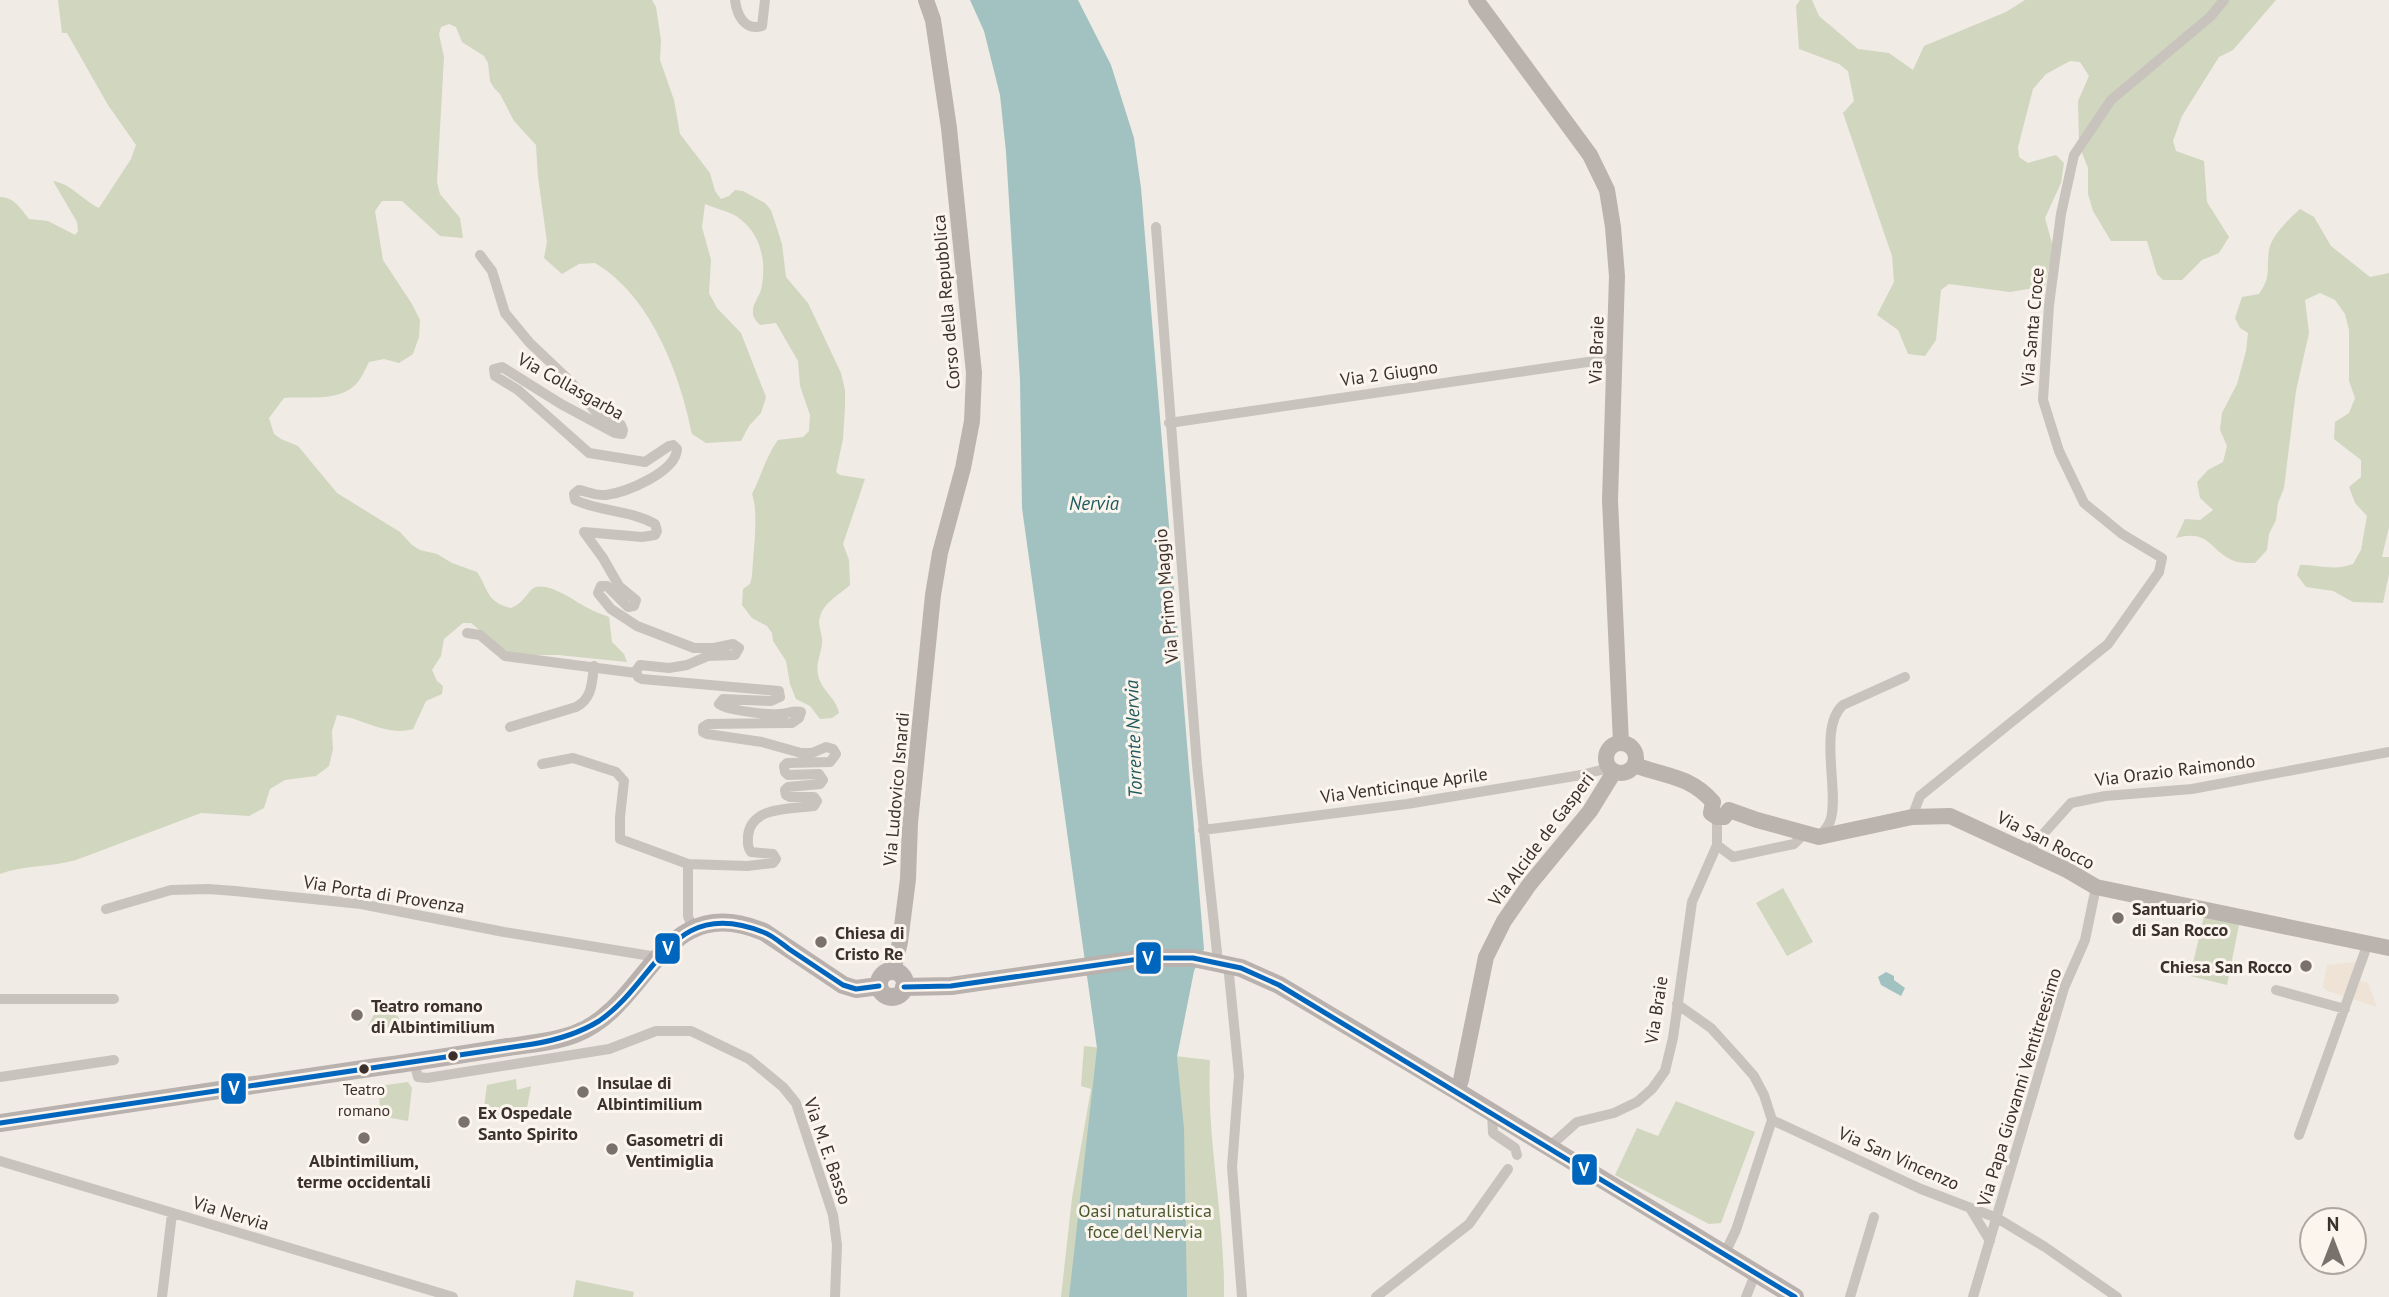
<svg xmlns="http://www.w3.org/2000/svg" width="2389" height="1297" viewBox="0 0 2389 1297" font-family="'PT Sans',sans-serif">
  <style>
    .green { fill: #d1d6bf }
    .plaza { fill: #eee3d5 }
    .water { fill: #a1c2c1 }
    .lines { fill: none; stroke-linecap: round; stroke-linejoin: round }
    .street { stroke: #c9c3be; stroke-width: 10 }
    .secondary { stroke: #bab3ae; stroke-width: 16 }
    .primary { stroke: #b8b1ad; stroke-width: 18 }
    .bus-1-casing { stroke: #fbf5ee; stroke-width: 10 }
    .bus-1 { stroke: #0065bd; stroke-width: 5 }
    .poi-dot { fill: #7a716c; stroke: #fbf5ee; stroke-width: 2.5 }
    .bus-dot { fill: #3b302b; stroke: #fbf5ee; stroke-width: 2.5 }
    .labels { text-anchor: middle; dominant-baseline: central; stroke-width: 6; stroke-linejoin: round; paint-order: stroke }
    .bus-label { font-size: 16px; fill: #3b302b; stroke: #fbf5ee }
    .street-label { font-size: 18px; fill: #3b302b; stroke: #fbf5ee }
    .poi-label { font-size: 18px; font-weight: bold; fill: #3b302b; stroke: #fbf5ee; text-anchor: start }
    .park-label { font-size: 18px; fill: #4a5a2e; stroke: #fbf5ee }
    .water-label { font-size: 19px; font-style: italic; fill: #1f5a5e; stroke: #fbf5ee }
    .line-badge { stroke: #fbf5ee; stroke-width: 2.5 }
    .badge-label { font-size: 19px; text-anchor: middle; font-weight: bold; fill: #fff }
  </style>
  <rect width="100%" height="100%" fill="#f0ebe5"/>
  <path class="green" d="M58,0h594l4,7 5,33 -1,20 14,40 6,34 30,39 5,18 6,8 8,-3 6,-6 8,1 22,12 6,7 11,34 4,33 22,26 33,70 4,17v17l-2,32 -7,33 4,3 25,4 -22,65 6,16 1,25c-13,12 -29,18 -31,37 0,7 4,14 3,22 -2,14 -8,22 -2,37 5,12 17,19 19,32l-7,5 -12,1 -10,-13 -14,-7 -6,-15 -4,-23 -13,-20 -1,-8 -5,-7 -15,-8 -10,-13 1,-16 7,-5 2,-8c1,-22 7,-64 0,-82 10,-19 13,-36 26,-54l25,-3 6,-6 1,-16 -10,-29 -2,-25 -22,-38 -16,2c-4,-4 -8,-8 -7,-14 0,-8 6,-14 8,-21 6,-27 1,-57 -25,-74 -9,-5 -22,-8 -31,-12l-3,23 9,33 -2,33 8,15 24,25 25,64 -5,16 -12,13 -8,15 -35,2 -14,-9c-12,-61 -42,-139 -97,-171l-16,1 -17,10 -18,-16 3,-16 -9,-65 -2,-32 -22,-24 -14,-27 -6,-6 -4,-7 -2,-18 -4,-7 -22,-14 -6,-15 -7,-3 -8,3 -2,7 5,23 -7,125 3,12 20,24 3,20 -23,-2 -38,-35h-20l-7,10 8,49 29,44 8,16 -1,17 -6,17 -14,9 -15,-4 -15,3c-4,8 -8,18 -15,24 -17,16 -49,10 -70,12l-15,20 5,16 7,5 17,7 39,47 63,39 12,13 8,5 17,4 15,9 25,9c12,18 9,30 34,36 15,-6 17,-19 25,-21 15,-4 40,15 52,21 7,4 14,6 21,9l3,25 12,12 3,8 -69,-7h-44l-14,-8 -29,-24h-8l-19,16 -3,17 -9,14 5,11 6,5 -1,8 -16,7 -13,28c-27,8 -50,-11 -76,-14l-5,16 1,18 -4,17 -13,10 -31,4 -15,9 -6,19 -15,8 -48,-3 -125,47c-25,7 -52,5 -76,14v-677c14,0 21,12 29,22l19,2 27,14 3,-4 -1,-9 -24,-41c19,3 29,19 46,27l32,-49 5,-14 -28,-40 -41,-72h-5z
    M1800,0h12l7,16 39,33 31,4 24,17 11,-24 82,-34 19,-12h251l-43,50 -14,7 -37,59 -9,25 3,10 28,10 3,41 22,35 -10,16 -17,7 -20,20h-19l-6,-6 -10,-33h-36l-18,-30 -5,-17v-26l-9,-23 -1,-44 11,-25 -9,-14 -10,-1 -24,13 -13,15 -15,58 1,10 9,6 28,-8 8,8 -3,20 -16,35 8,29 -8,39 -35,6 -61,-8 -8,6 -5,50 -11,16 -17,-2 -10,-24 -21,-15 17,-33 -2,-26 -49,-143 11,-12 -6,-30 -9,-7 -40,-15 -3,-43z
    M2300,209l14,8 17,29 39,31 19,-4v254l-7,30h7v17l-6,29 -30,-1 -20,-11 -27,-4 -9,-12 3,-10c21,0 34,6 53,-1l8,-14 6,-34 -12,-13 -6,-16 12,-10v-17l-27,-21 1,-17 14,-9 6,-15 -6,-17v-51l-4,-16 -10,-14 -15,-7 -15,7 4,33 -13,58 -12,97 -6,15 -2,17 -7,14 -2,16 -12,13c-6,0 -13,0 -18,-1 -27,-9 -26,-34 -61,-24l9,-19 15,1 13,-10 -13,-12 -3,-16 11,-12 15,-8 4,-16 -7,-16 2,-17 15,-29 9,-33 2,-18 -8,-5 -5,-10 7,-21 17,-3c13,-19 7,-23 10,-44 2,-14 20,-31 31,-41z
    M1783,888l30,54 -26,14 -31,-53z
    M2204,916l35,9 -12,60 -37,-9z
    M384,1011l14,5 5,14 -35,-4 7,-13z
    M1084,1046l126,14c-4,79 15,157 14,237h-163l11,-99 19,-109 -10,-3z
    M516,1079l1,11 14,-4 -6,33 -42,-4 4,-30z
    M408,1082l4,6 -4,33 -28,-5 -1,-30z
    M1676,1101l79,31 -34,91 -12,1 -94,-49 22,-47 21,8z
    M576,1280l58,12 -1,5h-60z"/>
  <path class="plaza" d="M2356,962l-4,17 16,4 9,24 -49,-16 -5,-4 4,-22z"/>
  <path class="water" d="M970,0h108l33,65 23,73 7,50 63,761 -10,22 -17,86 7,72 3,168h-118l28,-249 -75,-540 -2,-128 -14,-228 -6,-57 -16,-64z
    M1886,972l8,4v4l11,8 -4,8 -20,-11 -3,-8z"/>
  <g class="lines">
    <path class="street" d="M735,0c2,16 10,31 27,26l3,-26
      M1156,227l41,538 21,197
      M480,255l12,16 13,42 24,29 40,38 28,33 24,12 2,5 -1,4 -7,-1 -54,-29 -59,-37 -8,2 1,7 23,14 71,63 56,9 24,-16 4,-1 4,4c-1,23 -50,43 -71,46 -9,1 -18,-3 -27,-5l-5,4 1,6c26,12 55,10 80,24l2,7 -2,4 -13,2 -58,-5
      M1169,423l446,-65
      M584,532l19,26 16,28 17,14 -2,6 -6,1 -21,-21h-6l-3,7 13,16 26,17 57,22h20l19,-4 6,4 -4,7 -27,1 -21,9 -18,3 -29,-3 -4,6 2,6 4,2 137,12 1,6 -9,4 -48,-2 -4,5c6,6 49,11 60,10 9,0 13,-4 22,-2l-2,6 -7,5 -84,1 -5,3v5l4,2 55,8 39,11h11l14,-6 7,2 3,5 -6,8 -43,1 -3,3 1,6 3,3 31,-1 4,6 -3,4 -32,3 -3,3 1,5 4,2h24l3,4 -3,5c-23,3 -63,0 -66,30 0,7 -1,10 3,16l22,2 3,5 -3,4 -26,3 -59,-2v52l5,14
      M467,633l13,2 25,21 131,17
      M510,727l66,-20c16,-8 16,-24 18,-41
      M542,764l31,-6 43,14 8,9 -4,36v22l68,25
      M1912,817l8,-21 188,-152 51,-72 3,-14 -40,-24 -38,-31 -25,-52 -16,-51 6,-95 12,-91 13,-59 37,-55 99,-83 14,-17
      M1203,830l204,-26 174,-29 28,-7
      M1819,837c5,-6 11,-12 12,-19 8,-28 -13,-91 12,-113l62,-28
      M1717,845l16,12 61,-13 10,-10
      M2028,851l43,-48 34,-7 87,-7 197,-37
      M106,909l65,-19 37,-1 27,2 126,13 143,28 153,25
      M1228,964l11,111 -7,92 10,130
      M2276,990l69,19
      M0,999h114
      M1677,1004l34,24 29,32 14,16 10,19 8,25 -36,110 -11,23
      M414,1062l4,15 9,1 182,-29 47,-18h35l58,28 34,28 13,16 37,112 4,30 -2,52
      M0,1077l114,-17
      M1492,1112l1,21 22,15 2,7
      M1772,1120l149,69 76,29 48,29 72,50
      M2299,1135l69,-192
      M1549,1147l28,-25 37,-9 23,-11 15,-13 13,-18 8,-33 19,-136 25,-57v-28
      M0,1161l453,136
      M1970,1208l20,33
      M162,1297l10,-83
      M1376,1297l93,-73 39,-55
      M1746,1297l10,-25
      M1850,1297l24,-80
      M1973,1297l91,-309 21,-48 11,-53"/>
    <path class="secondary" d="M1476,0l114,155 17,35 6,37 4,49 -7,224 11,243
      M1606 758a15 15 0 1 1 30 0a15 15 0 1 1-30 0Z
      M1635,765c31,12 54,10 78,37
      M1713,802l-2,11 6,4h7l5,-7
      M1729,810l28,10 62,17 93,-20 38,-1 117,54 29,17 293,61
      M893,971l7,-29 8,-63 2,-56 23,-228 7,-42 23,-85 9,-47 2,-48 -25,-245 -16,-108 -7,-20
      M1457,1091l4,-11 25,-123 18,-36 25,-36 61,-74 24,-39"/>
    <path class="primary" d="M879 984a13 13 0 1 1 26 0a13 13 0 1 1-26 0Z
      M904,987l47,-1 195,-28h47l48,10 38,17 178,106 338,206
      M0,1123c126,-19 251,-38 377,-56 44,-6 87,-13 131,-20 22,-3 46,-5 67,-13 74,-27 86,-146 189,-102l79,53 13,4 23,-3"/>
    <g class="bus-1-casing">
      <path id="bus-1" d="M904,987l47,-1 195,-28h47l48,10 38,17 516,312
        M0,1123l533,-79c24,-4 45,-10 66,-23 58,-39 72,-126 164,-89 9,3 18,11 26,17 18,12 36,24 54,36l13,4 23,-3"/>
    </g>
    <use href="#bus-1" class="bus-1"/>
  </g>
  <g class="poi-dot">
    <circle cx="2118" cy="918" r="7"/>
    <circle cx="821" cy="942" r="7"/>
    <circle cx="2306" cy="966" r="7"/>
    <circle cx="357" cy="1015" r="7"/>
    <circle cx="583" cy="1092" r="7"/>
    <circle cx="464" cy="1122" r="7"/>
    <circle cx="364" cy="1138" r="7"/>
    <circle cx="612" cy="1149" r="7"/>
  </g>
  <g class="bus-dot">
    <circle cx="453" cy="1056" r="6"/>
    <circle cx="364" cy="1069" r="6"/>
  </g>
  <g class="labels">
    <g class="bus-label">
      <text x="364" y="1089">Teatro<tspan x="364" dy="21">romano</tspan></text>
    </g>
    <g class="street-label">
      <text transform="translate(946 302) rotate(-95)">Corso della Repubblica</text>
      <text transform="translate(2032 327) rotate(-85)">Via Santa Croce</text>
      <text transform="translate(1596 350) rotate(-88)">Via Braie</text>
      <text transform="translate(1389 373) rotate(-8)">Via 2 Giugno</text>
      <text transform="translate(571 386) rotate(29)">Via Collasgarba</text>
      <text transform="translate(1166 596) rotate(-95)">Via Primo Maggio</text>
      <text transform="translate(2175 770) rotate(-7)">Via Orazio Raimondo</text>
      <text transform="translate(1404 785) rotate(-8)">Via Venticinque Aprile</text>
      <text transform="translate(896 789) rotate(-85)">Via Ludovico Isnardi</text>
      <text transform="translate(1541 839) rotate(-53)">Via Alcide de Gasperi</text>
      <text transform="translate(2046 840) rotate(27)">Via San Rocco</text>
      <text transform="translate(384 894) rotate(9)">Via Porta di Provenza</text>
      <text transform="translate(1656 1010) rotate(-81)">Via Braie</text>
      <text transform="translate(2019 1087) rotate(-73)">Via Papa Giovanni Ventitreesimo</text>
      <text transform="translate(828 1151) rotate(71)">Via M. E. Basso</text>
      <text transform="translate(1899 1158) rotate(24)">Via San Vincenzo</text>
      <text transform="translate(231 1213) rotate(17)">Via Nervia</text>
    </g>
    <g class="poi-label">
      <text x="2132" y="908">Santuario<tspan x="2132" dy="21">di San Rocco</tspan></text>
      <text x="835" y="932">Chiesa di<tspan x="835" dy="21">Cristo Re</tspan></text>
      <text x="2292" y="966" text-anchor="end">Chiesa San Rocco</text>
      <text x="371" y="1005">Teatro romano<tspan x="371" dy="21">di Albintimilium</tspan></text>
      <text x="597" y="1082">Insulae di<tspan x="597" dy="21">Albintimilium</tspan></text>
      <text x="478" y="1112">Ex Ospedale<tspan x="478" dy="21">Santo Spirito</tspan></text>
      <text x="626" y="1139">Gasometri di<tspan x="626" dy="21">Ventimiglia</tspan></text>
      <text x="364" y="1160" text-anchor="middle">Albintimilium,<tspan x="364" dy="21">terme occidentali</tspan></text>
    </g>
    <g class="park-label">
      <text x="1145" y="1210">Oasi naturalistica<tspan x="1145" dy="21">foce del Nervia</tspan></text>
    </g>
    <g class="water-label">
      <text x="1094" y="503">Nervia</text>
      <text transform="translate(1133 739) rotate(-92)">Torrente Nervia</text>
    </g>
  </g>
  <g class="line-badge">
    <rect x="654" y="932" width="27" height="33" rx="7" fill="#0065bd"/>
    <rect x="1135" y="941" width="27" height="34" rx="7" fill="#0065bd"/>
    <rect x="220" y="1072" width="27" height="33" rx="7" fill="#0065bd"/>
    <rect x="1571" y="1153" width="27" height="33" rx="7" fill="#0065bd"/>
  </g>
  <g class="badge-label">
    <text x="668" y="955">V</text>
    <text x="1148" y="965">V</text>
    <text x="234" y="1095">V</text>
    <text x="1584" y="1176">V</text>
  </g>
  <g transform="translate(2333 1241)"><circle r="33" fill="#fbf5ee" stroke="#aea6a0" stroke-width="2"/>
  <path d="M0-5L12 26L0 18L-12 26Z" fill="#7a716c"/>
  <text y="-10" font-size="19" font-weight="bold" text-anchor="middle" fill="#3b302b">N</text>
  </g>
</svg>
